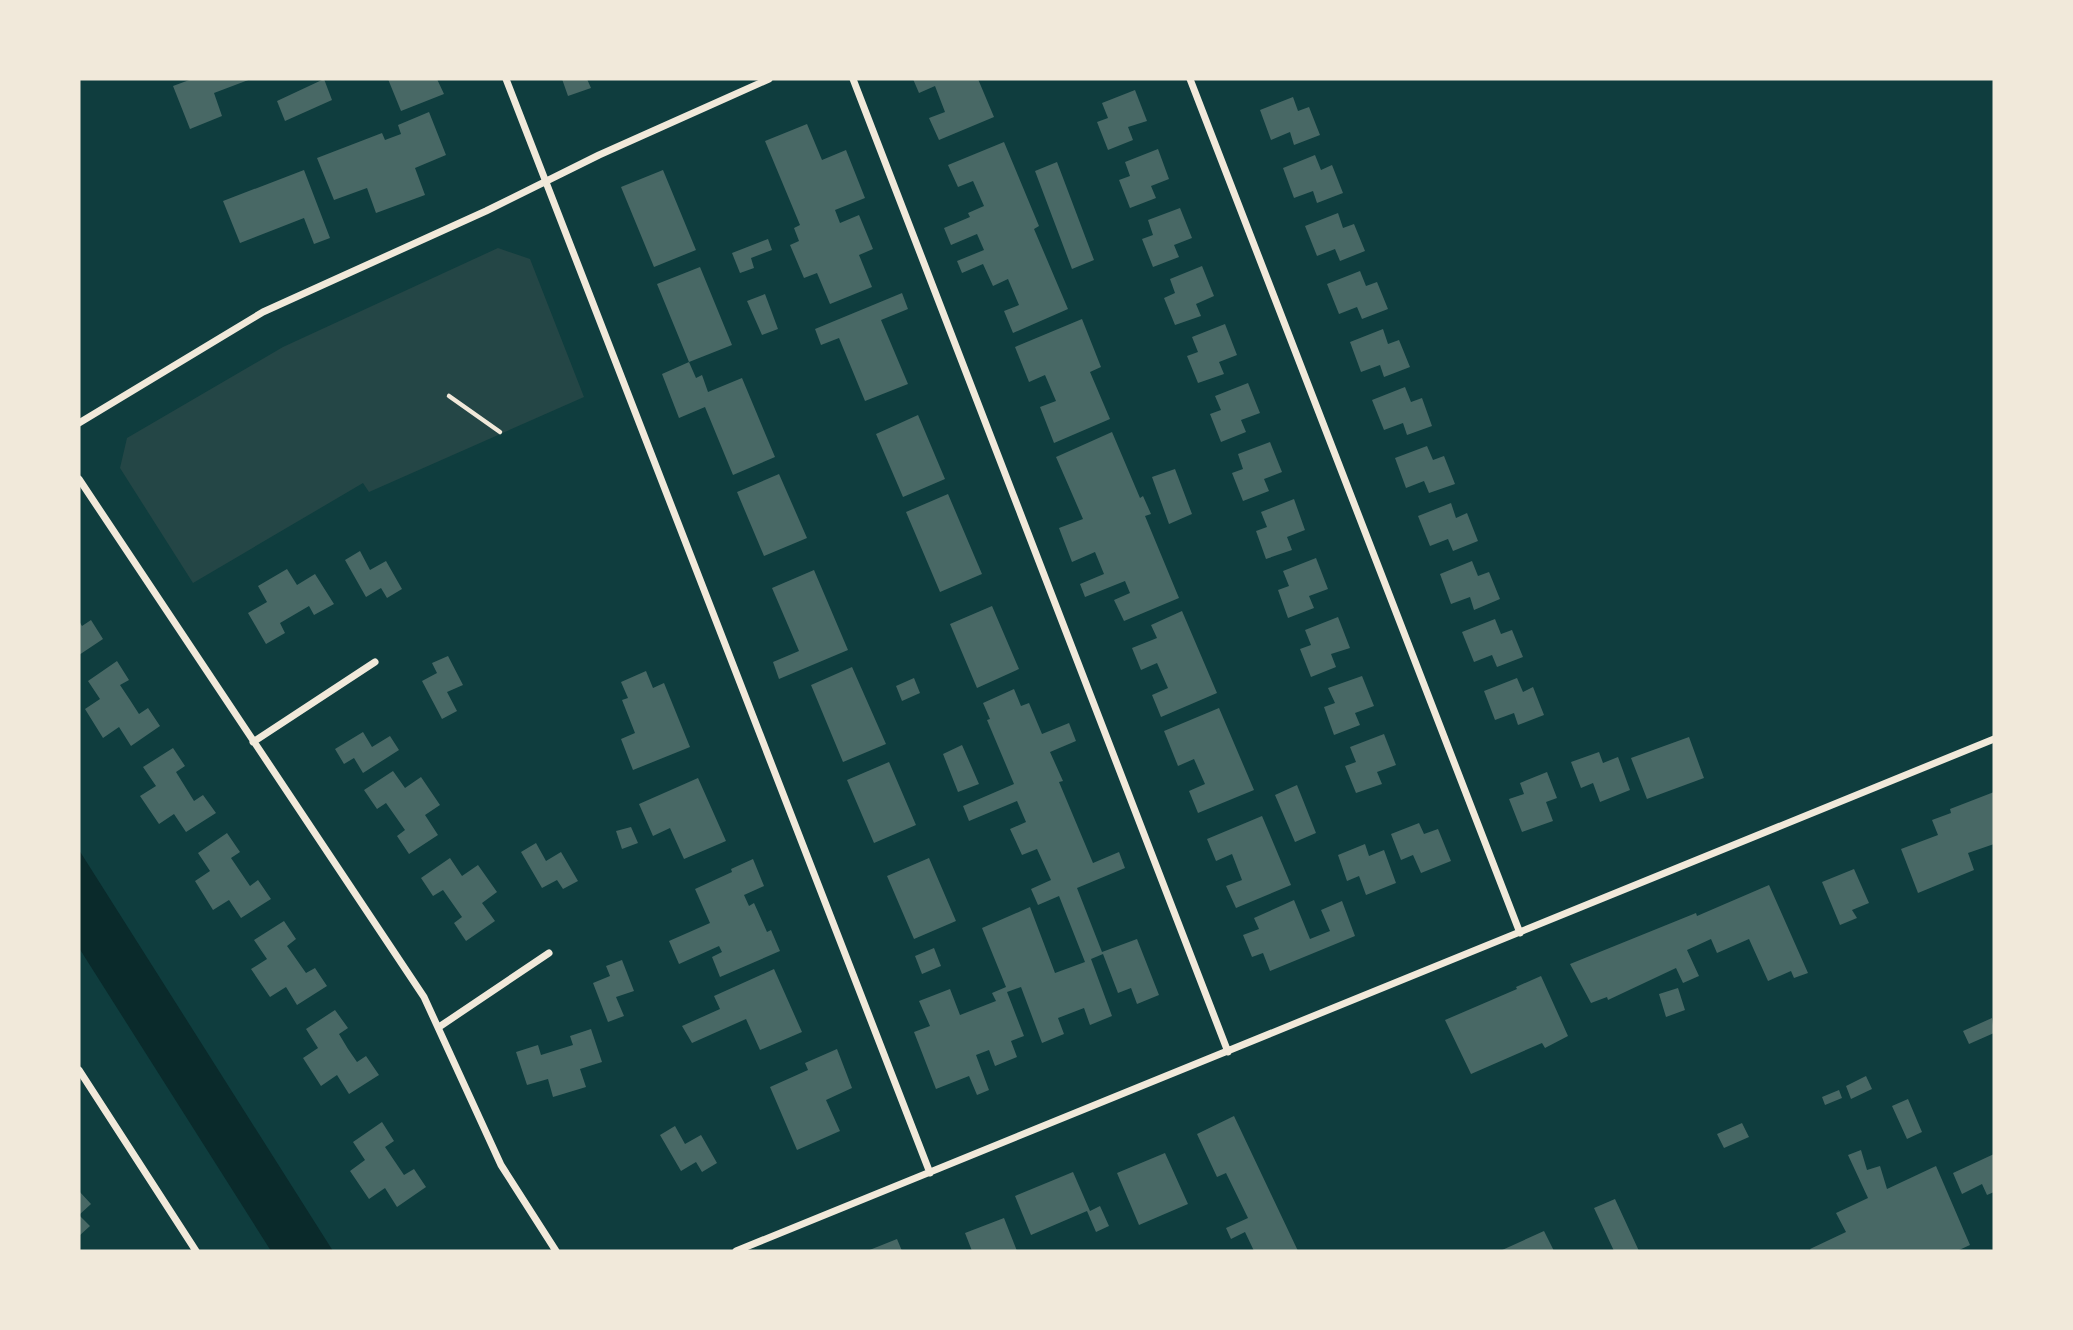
<svg xmlns="http://www.w3.org/2000/svg" width="2073" height="1330" viewBox="0 0 2073 1330" font-family="'Asap Condensed',sans-serif">
  <style>
    .green { fill: #244646 }
    .water { fill: #0a2a2b }
    .building { fill: #486865 }
    .lines { fill: none; stroke-linecap: round; stroke-linejoin: round }
    .path { stroke: #f1e9da; stroke-width: 4.5 }
    .minor { stroke: #f1e9da; stroke-width: 7 }
  </style>
  <rect width="100%" height="100%" fill="#0f3d3e"/>
  <path class="green" d="M498,248l32,11 54,138 -215,95 -6,-9 -170,100 -73,-115 7,-30 156,-91z"/>
  <path class="water" d="M79,850l254,401h-62l-192,-303z"/>
  <path class="building" d="M192,79h59l-37,14 8,23 -32,13 -17,-43z
    M324,79l8,21 -47,21 -8,-20z
    M388,79h49l7,15 -43,17z
    M562,79h25l4,9 -23,8z
    M913,79h65l16,38 -55,23 -10,-22 16,-6 -10,-26 -16,7z
    M1135,90l12,31 -19,6 5,13 -25,10 -11,-28 11,-4 -6,-15z
    M1293,97l5,14 11,-4 11,28 -26,10 -4,-13 -19,8 -11,-30z
    M429,112l17,43 -31,13 10,27 -49,18 -9,-25 -33,12 -17,-42 65,-25 3,7 16,-6 -3,-9z
    M807,124l15,36 24,-10 19,48 -30,12 5,13 19,-8 14,34 -14,6 13,32 -42,17 -13,-31 -13,5 -14,-33 9,-4 -5,-13 6,-3 -35,-84z
    M1004,142l35,84 -5,3 34,80 -55,24 -9,-22 15,-6 -11,-26 -15,7 -10,-22 -21,9 -5,-12 27,-11 -7,-16 -26,11 -7,-17 26,-11 -2,-4 16,-7 -11,-25 -15,6 -10,-22z
    M1158,149l11,30 -18,7 5,12 -26,10 -11,-28 11,-4 -5,-14z
    M1315,155l6,15 11,-5 11,28 -26,10 -4,-12 -19,7 -11,-30z
    M1057,162l37,98 -22,9 -37,-98z
    M304,170l26,68 -16,6 -10,-26 -64,25 -17,-42z
    M663,170l33,80 -42,17 -33,-80z
    M1180,208l12,30 -18,7 5,12 -26,10 -11,-28 11,-4 -5,-15z
    M1338,213l5,15 11,-4 11,27 -25,10 -5,-12 -18,7 -12,-30z
    M768,239l4,11 -21,8 3,10 -14,5 -8,-20z
    M1202,266l12,30 -18,8 5,12 -26,9 -11,-27 11,-5 -5,-14z
    M700,267l32,78 -43,17 -32,-78z
    M1360,271l6,15 11,-4 11,27 -26,10 -5,-12 -18,7 -12,-30z
    M902,293l6,16 -27,11 27,64 -43,17 -26,-63 -18,7 -6,-16z
    M765,294l13,35 -16,6 -15,-34z
    M1082,319l19,48 -11,5 20,47 -56,24 -14,-36 16,-6 -11,-26 -16,7 -14,-35z
    M1225,324l12,31 -18,7 5,12 -26,9 -11,-27 11,-4 -6,-15z
    M1383,329l5,15 11,-4 11,27 -26,10 -4,-12 -19,7 -11,-30z
    M689,362l7,16 6,-3 6,17 34,-14 33,79 -42,18 -28,-68 -26,11 -17,-44z
    M1248,383l12,30 -19,7 5,12 -25,10 -11,-28 11,-4 -6,-14z
    M1405,387l6,15 11,-4 10,28 -25,9 -4,-12 -19,7 -12,-30z
    M918,415l27,64 -42,18 -27,-63z
    M1112,432l28,66 3,-2 8,18 -6,2 34,82 -55,23 -10,-21 16,-7 -5,-12 -40,16 -5,-13 24,-10 -9,-22 -23,10 -13,-34 24,-9 -27,-62z
    M1270,442l12,30 -18,7 5,12 -26,10 -11,-28 11,-4 -5,-15z
    M1427,446l6,14 11,-4 11,28 -26,9 -5,-12 -18,7 -11,-30z
    M1175,469l17,45 -23,10 -17,-47z
    M779,474l28,64 -43,18 -27,-64z
    M948,494l34,80 -42,18 -34,-80z
    M1294,499l11,31 -18,7 5,13 -26,9 -10,-28 11,-4 -6,-15z
    M1451,503l5,15 11,-5 11,28 -25,10 -5,-12 -18,7 -12,-30z
    M360,551l10,19 16,-9 16,28 -15,9 -6,-10 -15,9 -21,-37z
    M1316,558l12,31 -19,7 5,12 -26,10 -10,-28 11,-4 -6,-15z
    M1472,561l6,15 11,-4 11,27 -26,11 -4,-13 -19,7 -11,-30z
    M287,569l10,16 18,-11 19,30 -20,11 -5,-9 -29,17 5,10 -19,11 -18,-31 19,-11 -9,-16z
    M814,570l34,80 -69,29 -6,-17 26,-11 -27,-63z
    M992,606l27,63 -42,19 -27,-64z
    M1182,611l35,82 -56,24 -9,-22 16,-7 -11,-25 -16,7 -9,-22 25,-10 -6,-13z
    M1338,617l12,31 -19,6 5,13 -25,10 -11,-28 11,-4 -6,-15z
    M1495,619l6,15 11,-4 11,27 -26,10 -5,-12 -18,7 -12,-30z
    M91,620l12,19 -24,16v-34l3,5z
    M448,656l15,29 -16,7 10,19 -15,8 -20,-38 15,-8 -5,-10z
    M117,661l12,19 -9,5 10,15 9,14 9,-6 12,18 -29,20 -12,-19 -16,11 -18,-29 15,-10 -12,-18z
    M852,667l34,77 -43,18 -32,-77z
    M646,671l7,17 11,-5 26,64 -57,23 -12,-31 14,-6 -13,-33 6,-2 -7,-16z
    M1362,676l12,30 -19,7 5,12 -26,10 -10,-28 11,-4 -7,-15z
    M914,678l6,15 -18,8 -6,-15z
    M1517,678l6,14 10,-5 11,28 -26,10 -4,-12 -19,7 -11,-29z
    M1014,689l7,17 8,-3 13,31 27,-11 7,18 -26,11 13,29 -4,1 34,81 26,-11 6,16 -48,20 25,64 35,-13 22,56 -22,9 -6,-16 -13,5 -15,-39 -12,5 21,57 -22,9 -6,-17 -26,10 6,16 -22,9 -21,-56 -14,5 17,44 -13,5 6,16 -22,9 -6,-16 -13,5 13,35 -12,5 -8,-19 -33,13 -22,-57 16,-6 -11,-25 31,-12 10,26 36,-14 -4,-8 14,-6 -24,-59 48,-21 25,66 30,-11 -26,-66 -21,9 -7,-16 20,-9 -14,-31 -15,6 -12,-26 16,-7 -9,-21 -48,20 -6,-15 51,-22 -27,-64 3,-1 -7,-16z
    M1219,708l35,82 -56,23 -9,-22 16,-7 -11,-25 -16,7 -14,-35z
    M363,732l9,15 18,-11 9,14 -36,23 -9,-15 -10,6 -9,-15z
    M1384,734l12,31 -19,7 5,12 -26,9 -11,-27 11,-4 -6,-15z
    M1689,737l15,41 -57,21 -16,-41z
    M962,745l17,39 -21,8 -15,-38z
    M173,748l12,18 -9,6 18,29 9,-6 13,18 -30,19 -12,-18 -15,10 -19,-28 16,-10 -13,-19z
    M1599,752l4,11 15,-6 12,33 -30,12 -7,-19 -12,5 -10,-26z
    M889,762l27,63 -42,18 -27,-63z
    M393,771l12,17 16,-11 19,28 -15,10 13,20 -29,19 -12,-18 8,-6 -19,-27 -9,6 -13,-19z
    M1547,772l10,26 -11,4 7,19 -31,11 -13,-33 15,-5 -4,-11z
    M698,778l28,63 -42,18 -14,-31 -17,8 -14,-32z
    M1297,785l19,48 -21,9 -20,-47z
    M1994,792v52l-26,9 6,17 -56,23 -17,-44 37,-14 -6,-15 19,-7 -1,-4z
    M1262,816l29,69 -55,23 -10,-22 16,-6 -10,-26 -16,7 -9,-22z
    M1419,823l5,11 14,-5 13,32 -30,12 -8,-18 -12,5 -10,-26z
    M631,827l7,16 -16,6 -6,-18z
    M227,833l13,19 -9,6 19,28 8,-6 13,19 -30,19 -12,-18 -16,10 -18,-29 15,-10 -12,-18z
    M536,843l10,18 15,-9 17,29 -15,8 -6,-9 -15,8 -21,-36z
    M1365,844l4,12 15,-6 12,33 -30,12 -7,-19 -12,5 -9,-26z
    M450,858l12,18 16,-11 19,27 -15,11 13,18 -29,20 -12,-18 8,-6 -19,-27 -10,6 -12,-18z
    M929,858l27,63 -42,18 -27,-63z
    M753,859l11,27 -20,9 5,11 5,-3 13,29 4,-2 9,21 -60,26 -8,-20 10,-5 -3,-6 -40,18 -10,-23 41,-18 -15,-34 37,-17 -1,-3z
    M1854,869l15,34 -17,7 5,8 -17,7 -18,-43z
    M1769,885l39,88 -14,5 -3,-7 -23,10 -19,-42 -32,14 -6,-14 -24,11 12,26 -16,7 -7,-15 -68,32 -1,-3 -16,6 -21,-39 126,-51 1,3z
    M1294,900l16,39 20,-8 -9,-21 21,-9 13,35 -85,35 -7,-18 -11,4 -9,-22 16,-6 -5,-11z
    M284,921l12,18 -9,7 19,27 9,-5 12,18 -30,19 -11,-18 -16,10 -19,-28 16,-10 -13,-19z
    M934,948l7,18 -19,8 -7,-18z
    M622,960l12,31 -18,6 8,19 -16,6 -15,-39 17,-7 -4,-10z
    M774,969l28,63 -42,18 -14,-31 -54,24 -10,-17 38,-17 -6,-13z
    M1541,976l27,60 -23,12 -3,-5 -71,31 -26,-54 72,-31 -1,-2z
    M1678,988l7,22 -19,7 -7,-23z
    M335,1010l13,18 -9,6 9,15 9,13 9,-6 13,19 -30,19 -12,-19 -16,11 -18,-28 15,-10 -12,-19z
    M1992,1018l2,15 -25,11 -6,-13z
    M591,1029l11,33 -22,7 6,18 -33,10 -5,-18 -21,6 -11,-33 22,-7 3,10 32,-10 -3,-9z
    M837,1049l15,39 -26,12 14,31 -43,19 -27,-63 38,-17 -3,-7z
    M1866,1076l6,13 -21,10 -5,-13z
    M1839,1090l3,8 -17,7 -3,-8z
    M1908,1099l14,33 -15,7 -15,-33z
    M1234,1116l64,135h-44l-9,-19 -14,7 -5,-11 22,-10 -22,-45 -9,4 -20,-43z
    M382,1122l12,19 -9,6 19,28 10,-6 12,18 -29,20 -12,-19 -16,11 -19,-28 15,-11 -12,-18z
    M1742,1123l7,14 -25,11 -7,-14z
    M675,1126l10,18 16,-9 16,28 -15,9 -6,-10 -15,9 -21,-36z
    M1861,1150l6,20 13,-4 7,23 49,-23 34,79 -13,6h-146l-1,-2 36,-17 -10,-19 32,-15 -20,-43z
    M1165,1153l23,51 -49,21 -22,-52z
    M1994,1154v38l-7,3 -5,-11 -20,10 -9,-21z
    M1073,1172l17,39 10,-5 9,20 -13,6 -9,-21 -56,24 -16,-39z
    M79,1191l12,13 -12,11 11,11 -11,10z
    M1615,1199l24,52h-25l-20,-43z
    M1004,1218l13,33h-45l-7,-18z
    M1544,1231l10,20h-54z
    M897,1239l5,12h-35z"/>
  <g class="lines">
    <path class="path" d="M449,396l51,36"/>
    <path class="minor" d="M506,79l424,1094
      M853,79l375,973
      M1190,79l330,854
      M79,423l184,-111 223,-101 113,-56 170,-76
      M79,479l345,518 77,168 55,86
      M253,742l122,-80
      M439,1027l110,-74
      M79,1070l117,181
      M736,1251l1258,-512"/>
  </g>
  <rect width="2073" height="1330" fill="none" stroke="#f1e9da" stroke-width="161"/>
</svg>
